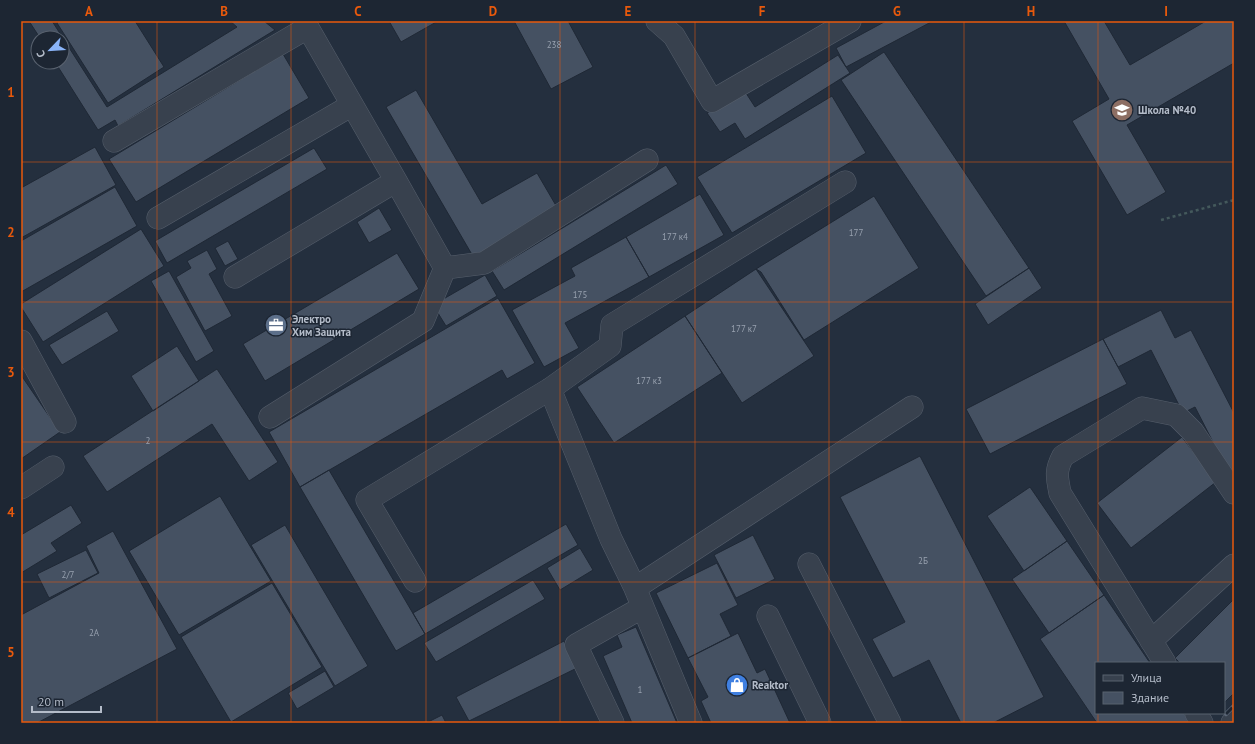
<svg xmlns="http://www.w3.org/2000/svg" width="1255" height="744" viewBox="0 0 1255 744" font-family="'PT Sans',sans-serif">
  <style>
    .building { fill: #455162; stroke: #1f2835 }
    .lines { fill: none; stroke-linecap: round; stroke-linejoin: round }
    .minor-casing { stroke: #565f6c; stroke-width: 23 }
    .path { stroke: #44595c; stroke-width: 2.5; stroke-dasharray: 3 3; stroke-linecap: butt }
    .minor { stroke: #38414e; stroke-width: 22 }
    .rail-casing { stroke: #5a6575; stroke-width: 4.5 }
    .rail { stroke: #1d2633; stroke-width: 3; stroke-dasharray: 9; stroke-linecap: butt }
    .grid { fill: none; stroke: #e8590c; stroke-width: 1; stroke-opacity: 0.55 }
    .labels { text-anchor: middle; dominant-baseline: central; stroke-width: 3; stroke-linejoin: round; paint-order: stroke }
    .number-label { font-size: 9px; fill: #98a1af }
    .poi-label { font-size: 11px; font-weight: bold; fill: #b4bcc9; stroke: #1d2633; text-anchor: start }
    .neatline { fill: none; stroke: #e8590c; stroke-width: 1.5 }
    .grid-label { font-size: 13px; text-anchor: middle; font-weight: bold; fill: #e8590c }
  </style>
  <rect width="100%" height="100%" fill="#242f3e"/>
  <path class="building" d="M29,21h23l55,86 130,-80 -7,-6h34l11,9 -157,96 -3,-6 -17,10 -43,-68h7v-24h-22z
    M59,21h76l29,46 -56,36 -51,-80z
    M389,21h49l-37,21z
    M514,21h54l25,46 -42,22z
    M886,21h47l-87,46 -10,-19z
    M1064,21h40l26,44 76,-44h28v42l-107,62 39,67 -39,23 -55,-94 37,-22z
    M884,52l145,216 -43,28 -145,-216z
    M283,54l26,44 -173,104 -27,-43z
    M838,55l12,18 -105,66 -10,-16 -15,9 -13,-19 37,-23 11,17z
    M416,90l66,114 55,-31 21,36 -84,49 -88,-151z
    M832,96l34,57 -134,80 -35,-56z
    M95,147l21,38 -95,53v-50z
    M314,148l13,21 -160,94 -12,-22z
    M666,165l12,19 -174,106 -12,-19z
    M115,187l22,39 -116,66v-51z
    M700,194l24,41 -75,42 -23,-40z
    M874,196l45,72 -115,72 -43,-68 -5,-3z
    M379,208l13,22 -23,13 -12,-21z
    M141,229l23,37 -121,76 -22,-35v-3z
    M626,237l23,40 -84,46 14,25 -35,19 -32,-57 63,-34 -4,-8z
    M228,241l10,18 -13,7 -10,-18z
    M207,250l10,19 -8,5 23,42 -27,15 -29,-54 15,-9 -4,-7z
    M397,253l22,36 -154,92 -22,-37z
    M1029,268l13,20 -54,37 -13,-21z
    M756,269l58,87 -72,47 -57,-87z
    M169,271l45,80 -18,11 -45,-81z
    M485,275l12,21 -51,30 -13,-21z
    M498,298l37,65 -28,16 -5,-9 -202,117 -31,-55z
    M1161,310l14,28 16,-8 43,83v70l-39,-76 -12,6 -32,-63 -33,17 -15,-28z
    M107,311l12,20 -57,34 -13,-20z
    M685,316l37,57 -108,70 -37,-56z
    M1103,339l24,45 -137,70 -24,-45z
    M177,346l22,35 -46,30 -22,-35z
    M217,369l61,93 -29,19 -37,-57 -105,68 -24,-36z
    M21,375l39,57 -39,27z
    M1182,437l34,45 -85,66 -34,-45z
    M920,456l124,241 -51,26h-32l-32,-63 -36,18 -21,-39 33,-17 -65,-125z
    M329,470l96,164 -29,17 -96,-164z
    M1030,487l37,54 -43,30 -37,-55z
    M220,496l51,85 -92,54 -50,-84z
    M71,505l11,18 -31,20 6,8 -36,22v-38z
    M566,524l12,21 -153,89 -12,-21z
    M285,525l83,141 -33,20 -84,-141z
    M113,531l64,118 -140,74h-16v-108l78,-42 -13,-27z
    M753,535l22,44 -39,19 -22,-43z
    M1067,541l37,54 -55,38 -37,-54z
    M580,548l13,22 -33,20 -13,-22z
    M86,550l12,23 -49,25 -12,-24z
    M717,563l21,42 -18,9 11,22 -43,22 -32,-65z
    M533,580l12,19 -109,63 -12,-19z
    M272,583l50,84 -91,55 -50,-85z
    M1104,595l46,68h-54v50h88l7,10h-94l-57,-84z
    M1234,599v94l-10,10v-40h-44l-5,-5z
    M636,627l41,96h-45l-29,-67 19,-9 -5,-12z
    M738,633l19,40 8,-4 25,54h-79l-10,-22 7,-4 -20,-39z
    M564,641l13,27 -108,53 -13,-24z
    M325,671l9,16 -37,22 -9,-16z
    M442,715l4,8h-20z"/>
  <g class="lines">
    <g class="minor-casing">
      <path id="minor" d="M657,21l17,15 38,65 138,-80
        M114,141l193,-113
        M158,218l194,-113
        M445,268l39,-5 163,-103
        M235,277l161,-96
        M21,341l44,81
        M550,389l61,150 24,49 56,135
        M270,417l153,-96 22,-53 -49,-87 -92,-160
        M21,488l32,-21
        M809,564l81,159
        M415,581l-48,-81 183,-111 60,-43 2,-21 233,-143
        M635,588l277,-181
        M768,616l52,107
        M1151,641l83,-76
        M1165,663l-105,-170c-3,-16 -5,-22 3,-37l79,-48 34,7 17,17 41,61
        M1196,713l6,10
        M613,723l-37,-78 67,-38
        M1232,723l2,-2"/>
    </g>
    <path class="path" d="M1161,220l73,-20"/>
    <use href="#minor" class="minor"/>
    <g class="rail-casing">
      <path id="rail" d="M1226,714l8,-8"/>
    </g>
    <use href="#rail" class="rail"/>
  </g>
  <path class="grid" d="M157,21v702M291,21v702M426,21v702M560,21v702M695,21v702M829,21v702M964,21v702M1098,21v642M21,162h1213M21,302h1213M21,442h1213M21,582h1213M1098,713v10"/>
  <defs>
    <g id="school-disc" transform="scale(1.15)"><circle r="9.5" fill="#8d6e63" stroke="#1d2633"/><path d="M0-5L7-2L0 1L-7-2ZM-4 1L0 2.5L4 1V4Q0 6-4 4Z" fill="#fff"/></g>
    <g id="office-disc" transform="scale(1.15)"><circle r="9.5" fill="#5c6f8a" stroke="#1d2633"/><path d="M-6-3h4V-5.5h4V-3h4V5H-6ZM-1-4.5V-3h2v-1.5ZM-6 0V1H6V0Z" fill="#fff"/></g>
    <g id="shop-disc" transform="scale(1.15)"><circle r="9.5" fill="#3f7fe0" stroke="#1d2633"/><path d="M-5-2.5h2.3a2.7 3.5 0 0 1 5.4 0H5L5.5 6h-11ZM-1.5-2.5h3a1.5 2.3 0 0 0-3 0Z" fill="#fff"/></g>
  </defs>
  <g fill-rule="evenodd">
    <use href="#school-disc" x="1122" y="110"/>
    <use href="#office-disc" x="276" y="325"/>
    <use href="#shop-disc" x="737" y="685"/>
  </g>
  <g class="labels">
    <g class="number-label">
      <text x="554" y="44">238</text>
      <text x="856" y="232">177</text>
      <text x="675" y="236">177 к4</text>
      <text x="580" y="294">175</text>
      <text x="744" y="328">177 к7</text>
      <text x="649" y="380">177 к3</text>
      <text x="148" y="440">2</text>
      <text x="923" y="560">2Б</text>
      <text x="68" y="574">2/7</text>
      <text x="94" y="632">2А</text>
      <text x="640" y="689">1</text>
    </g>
    <g class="poi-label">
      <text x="1138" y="110">Школа №40</text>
      <text x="292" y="319">Электро<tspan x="292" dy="13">Хим Защита</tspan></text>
      <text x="752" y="685">Reaktor</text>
    </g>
  </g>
  <rect width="1255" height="744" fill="none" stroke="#1d2633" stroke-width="44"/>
  <rect x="1095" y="662" width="130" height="52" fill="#1d2633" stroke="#59626f"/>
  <rect x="1103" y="675" width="20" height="6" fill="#38414e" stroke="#59626f"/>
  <text x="1131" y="682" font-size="12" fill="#b4bcc9">Улица</text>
  <rect x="1103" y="692" width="20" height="12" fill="#455162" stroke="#59626f"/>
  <text x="1131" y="702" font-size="12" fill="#b4bcc9">Здание</text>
  <g transform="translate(50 50) rotate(245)"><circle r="19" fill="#1d2633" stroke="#59626f"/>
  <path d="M0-3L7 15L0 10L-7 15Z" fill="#8ab4f8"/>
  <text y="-6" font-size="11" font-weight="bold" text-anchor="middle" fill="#b4bcc9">С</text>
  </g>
  <path d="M32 706v6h69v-6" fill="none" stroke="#b4bcc9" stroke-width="2"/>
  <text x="38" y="706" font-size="12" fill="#b4bcc9" stroke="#1d2633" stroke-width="3" paint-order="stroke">20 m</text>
  <rect x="22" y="22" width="1211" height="700" class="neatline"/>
  <g class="grid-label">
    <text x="89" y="16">A</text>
    <text x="224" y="16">B</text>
    <text x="358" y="16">C</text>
    <text x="493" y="16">D</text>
    <text x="628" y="16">E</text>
    <text x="762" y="16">F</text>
    <text x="897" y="16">G</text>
    <text x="1031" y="16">H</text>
    <text x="1166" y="16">I</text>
    <text x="11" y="97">1</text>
    <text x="11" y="237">2</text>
    <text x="11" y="377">3</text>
    <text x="11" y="517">4</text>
    <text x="11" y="657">5</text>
  </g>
</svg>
